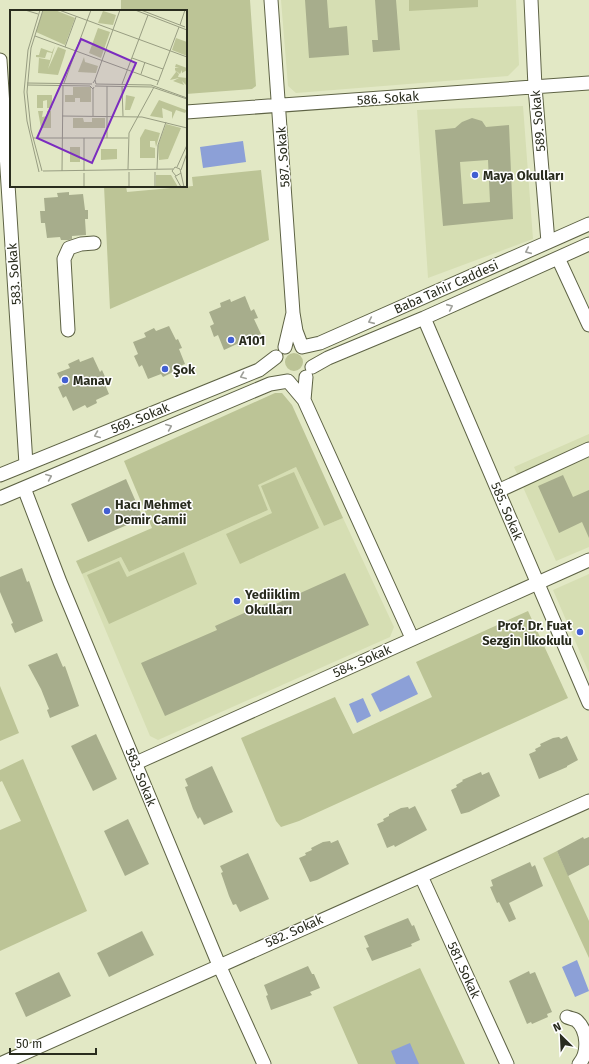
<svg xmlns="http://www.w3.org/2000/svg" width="589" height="1064" viewBox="0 0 589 1064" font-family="'Fira Sans',sans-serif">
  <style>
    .built { fill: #d6deb3 }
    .green { fill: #bcc496 }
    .water { fill: #8ca0d7 }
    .building { fill: #a7ad8c; fill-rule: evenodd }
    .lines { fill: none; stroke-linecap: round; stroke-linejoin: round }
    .minor-casing { stroke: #5e6345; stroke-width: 15 }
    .minor { stroke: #fff; stroke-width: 13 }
    .oneway { stroke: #9fa09a }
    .poi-dot { fill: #425fd2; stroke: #fff; stroke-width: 1.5 }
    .labels { text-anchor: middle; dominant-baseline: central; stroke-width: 3; stroke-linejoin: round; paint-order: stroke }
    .street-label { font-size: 13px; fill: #292c1e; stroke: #fff }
    .poi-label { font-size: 13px; font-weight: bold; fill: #292c1e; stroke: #fff; text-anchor: start }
    .inset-road { fill: none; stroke: #989d82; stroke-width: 1 }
    .view { fill: #7b2cbf; fill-opacity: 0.15; stroke: #7b2cbf; stroke-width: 2 }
    .inset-edge { fill: none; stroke: #292c1e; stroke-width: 2 }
  </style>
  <rect width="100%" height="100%" fill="#e2e8c5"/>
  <path class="built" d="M281,0h235l3,65 -11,11 -212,17 -8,-7z
    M523,106l10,133 -105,39 -11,-168z
    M589,434v113l-33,14 -42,-94z
    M296,467l28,59 19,-8 51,109 -4,10 -232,103 -8,-4 -68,-162 39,-17 8,15 139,-62 -11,-25z
    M589,574v99l-36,-83z"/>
  <path class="green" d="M121,0h129l6,86 -4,3 -66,5v-83h-65z
    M409,0h69v7l-69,4z
    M261,170l8,70 -159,69 -6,-123h22l1,6 66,-6 -1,-9z
    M285 362a9 9 0 1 1 18 0a9 9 0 1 1-18 0Z
    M275,393h7l10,12 51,113 -19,8 -28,-59 -38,18 10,25 -139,62 -8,-15 -39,17 -6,-13 76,-33 -28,-67z
    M294,472l25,56 -79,36 -14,-30 46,-21 -11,-27z
    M184,552l13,32 -88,40 -22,-49 32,-14 8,16z
    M528,611l40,87 -269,123 -18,6 -5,-6 -35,-83 94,-41 18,37 79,-37 -16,-35z
    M0,686l19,47 -19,8z
    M23,759l64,152 -87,40v-121l21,-9 -19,-40 -2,1v-12z
    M557,851l32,70v37l-46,-100z
    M420,968l45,96h-107l-25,-57z"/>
  <path class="water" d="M243,141l3,21 -43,6 -3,-21z
    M409,675l9,19 -38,18 -9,-18z
    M363,698l8,18 -14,7 -8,-19z
    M577,960l12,31 -14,6 -13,-30z
    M410,1043l9,21h-23l-5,-13z"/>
  <path class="building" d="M305,0h22l2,28 18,-2 2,29 -40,3z
    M375,0h21l4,50 -27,2 -1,-12h6z
    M472,118l10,3 4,6 23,-2 4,94 -70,7 -8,-96 20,-2 7,-6zM488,160l2,42 -27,2 -3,-42z
    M69,192v3l14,-1 2,16h3v9h-3l1,16 -14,1v3l-3,1h-8l-1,-3 -13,1 -2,-15h-4l-1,-12h5l-1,-13 14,-1 -1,-4z
    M245,296l6,15 3,-2 4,9 -4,1 7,15 -14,5 2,3 -11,5 -1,-3 -13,6 -6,-15 -4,2 -4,-11 4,-2 -5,-12 12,-5 -1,-4 10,-4 1,3z
    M169,326l7,14 2,-1 4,9 -3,1 6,15 -13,5 1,3 -10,5 -2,-3 -13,5 -6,-14 -3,2 -5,-11 4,-2 -5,-12 13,-5 -2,-4 10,-5 2,3z
    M93,357l7,15 2,-2 4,9 -3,1 6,14 -13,6 1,3 -10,5 -2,-3 -12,6 -7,-15 -3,2 -5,-11 5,-2 -6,-12 13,-5 -2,-4 11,-5 1,3z
    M563,475l10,22 16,-7v48l-7,-16 -23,11 -21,-47z
    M126,479l17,39 -55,24 -17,-38z
    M22,568l5,14 2,-1 14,40 -28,12 -4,-9 2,-1 -13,-31v-15z
    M345,573l24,52 -204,91 -24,-53 76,-33 -2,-4 52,-23 2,4z
    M57,653l6,14 2,-1 14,40 -29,12 -3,-8 2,-1 -8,-20 -13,-24z
    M96,734l21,45 -24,12 -22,-45z
    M567,736l11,24 -11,6v1l-28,12 -10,-25 7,-3 -1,-2 6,-3 -1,-2 13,-6 6,-1 2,2z
    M212,766l21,46 -29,13 -4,-8 -2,2 -5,-10 -8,-22 3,-1 -3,-7z
    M481,772l1,3 7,-3 11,24 -31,16 -8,2 -10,-24 6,-3 -1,-2 7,-4 -1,-1z
    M415,806l12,24 -32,17 -1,-2 -7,3 -10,-24 7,-3 -1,-2 6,-3v-2l12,-6 7,-1 1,2z
    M128,819l21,45 -24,12 -21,-45z
    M583,837l1,2 5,-2v28l-21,11 -11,-25z
    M338,840l11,24 -32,16 -7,2 -11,-24 7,-3 -1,-2 7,-3 -1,-2 12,-6 7,-1 1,2z
    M248,853l21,46 -29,13 -4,-8 -3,1 -4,-9 -8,-23 2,-1 -3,-6z
    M530,862l2,5 3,-2 8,21 -34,17 7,16 -7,3 -10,-20 -2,1 -7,-16 3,-1 -2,-6z
    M408,918l4,8 2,-1 6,15 -9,4 1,2 -40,15 -6,-13 3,-1 -5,-11z
    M142,931l12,24 -45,22 -12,-24z
    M308,966l4,8h2l6,14 -10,4 2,3 -41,15 -5,-14 2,-1 -4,-10z
    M529,971l1,3 5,-2 17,40 -5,2 1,3 -16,7 -1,-2 -4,2 -18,-43z
    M59,972l12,24 -45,21 -11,-24z"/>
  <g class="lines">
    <g class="minor-casing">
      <path id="minor" d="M271,0l22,313
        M531,0l4,87 13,155
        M0,60l26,404
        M186,112l403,-29
        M558,258l31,67
        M424,318l165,385
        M68,330l-4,-71 5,-11 12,-4 13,-1
        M285,347l8,-34 3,18 6,16 18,-4 269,-119
        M312,367l16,-9 96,-40 165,-74
        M304,400l108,238
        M0,475l259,-105 17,-13
        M24,488l36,94 159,383 45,99
        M498,491l91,-42
        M0,498l270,-114 18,-3 16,19 2,-23
        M136,763l453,-203
        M421,876l86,188
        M567,1017c2,1 7,2 9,3 12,10 13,33 3,44
        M0,1064l589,-263"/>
    </g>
    <use href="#minor" class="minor"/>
  </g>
  <defs><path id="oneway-chevron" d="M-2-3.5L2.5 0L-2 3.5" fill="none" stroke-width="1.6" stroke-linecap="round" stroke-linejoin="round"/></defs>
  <g class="oneway">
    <use href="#oneway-chevron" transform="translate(528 251) rotate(156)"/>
    <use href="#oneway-chevron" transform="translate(450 307) rotate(-24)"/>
    <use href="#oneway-chevron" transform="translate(371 321) rotate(156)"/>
    <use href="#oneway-chevron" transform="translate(243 376) rotate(158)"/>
    <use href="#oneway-chevron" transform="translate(169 427) rotate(-23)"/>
    <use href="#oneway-chevron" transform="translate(97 435) rotate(158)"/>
    <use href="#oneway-chevron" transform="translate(49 477) rotate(-23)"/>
  </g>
  <g class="poi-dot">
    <circle cx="475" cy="175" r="4"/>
    <circle cx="231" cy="340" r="4"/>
    <circle cx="165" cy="369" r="4"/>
    <circle cx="65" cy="380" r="4"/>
    <circle cx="107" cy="511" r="4"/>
    <circle cx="237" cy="601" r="4"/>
    <circle cx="580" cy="632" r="4"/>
  </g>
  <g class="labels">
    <g class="street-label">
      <text transform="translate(388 98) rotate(-4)">586. Sokak</text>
      <text transform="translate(538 121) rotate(-95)">589. Sokak</text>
      <text transform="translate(283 157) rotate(-94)">587. Sokak</text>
      <text transform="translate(14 274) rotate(-94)">583. Sokak</text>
      <text transform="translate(446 287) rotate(-24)">Baba Tahir Caddesi</text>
      <text transform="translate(140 418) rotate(-22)">569. Sokak</text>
      <text transform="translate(507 511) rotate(67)">585. Sokak</text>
      <text transform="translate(362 661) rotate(-24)">584. Sokak</text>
      <text transform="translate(141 777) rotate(68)">583. Sokak</text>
      <text transform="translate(294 931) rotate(-24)">582. Sokak</text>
      <text transform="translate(464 970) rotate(65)">581. Sokak</text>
    </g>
    <g class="poi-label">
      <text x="483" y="175">Maya Okulları</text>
      <text x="239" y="340">A101</text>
      <text x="173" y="369">Şok</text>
      <text x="73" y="380">Manav</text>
      <text x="115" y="504">Hacı Mehmet<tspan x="115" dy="15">Demir Camii</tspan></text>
      <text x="245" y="594">Yediiklim<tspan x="245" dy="15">Okulları</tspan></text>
      <text x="572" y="625" text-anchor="end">Prof. Dr. Fuat<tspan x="572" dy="15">Sezgin İlkokulu</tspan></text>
    </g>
  </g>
  <g transform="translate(10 10)">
    <rect width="177" height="177" fill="#e2e8c5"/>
    <path d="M33,0h12l20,8 -10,27 -29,-13zM93,1l13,4 -3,10 -15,-2zM88,18l12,4 -9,26 -12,-5zM166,28l11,4v14l-15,-6zM45,36l-7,23 10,-22 8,3 -2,7 -6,-2 6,2 -6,18 -20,-2 1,-15 11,2 2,-7 -5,-1 -2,6 -9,-1v-2h3l2,-7 11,4zM74,47l1,5 13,4 -2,7 -18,-1zM166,54l11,4v2l-5,3v-3l-2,4 -5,-4 4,4 -1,3 9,1 -1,7 -4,-4 2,4 -11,-4 6,-3 -9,2 6,-8 -1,-2v-2l4,-1h-4zM63,77h18v15h-11v-4h-5v4h-10v-7h8zM27,85h15v13h-5v-8l-4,1v7h-6zM116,85l9,2 -5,13h-5zM149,90l27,10h1l-2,3 -9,-3 -4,9v-7l-10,-4 1,10 -13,-2zM28,101h5l-1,6 6,-1 -1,-5h4v17h-10zM63,108h10l1,4h8v-4h13v10h-32zM156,114l15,4 -13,31 -9,1 -1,-14zM135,119l15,4 -4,14 -1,-6h-5v6l5,1v10h-15v-20zM60,137h10v15h-10zM91,139h16v10l-16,1zM146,165h15l7,12h-22z" fill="#bcc496"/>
    <path class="inset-road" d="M15,0l13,4M49,0l128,47M125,0l52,20M131,0l44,17M170,15l5,-15M25,26l123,45M55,37l11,-30M122,48l31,11M131,64l4,-12M85,70l25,-70M17,73l65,1M54,73l27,-73M83,73l2,-3 1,4 55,1 36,13M112,74l26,-69M17,75l63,1 3,3 1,-2M147,75l22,-58M85,76l57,1 35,12M112,76l1,30M83,79v27M52,106l80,1 45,11M23,128h95M74,128v33M97,128v-52M167,157l10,-22M118,159l1,-36 25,-46M147,159l1,-24 8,-23M171,160l6,-17M32,161l-11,-41 -4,-38 4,-44 12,-38M33,161l130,-2M52,161l1,-86M29,162l-12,-51 -3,-29 4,-42 12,-40M119,162v15M145,162v15M74,163v14M171,163l-5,3 -4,-5 3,-4 5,2 4,18M165,166l6,11"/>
    <path class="view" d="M71,29l55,24 -44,100 -55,-25z"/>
    <rect width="177" height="177" class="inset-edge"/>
  </g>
  <g transform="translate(561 1036) rotate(336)" stroke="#ffffff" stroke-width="3" paint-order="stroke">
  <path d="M0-3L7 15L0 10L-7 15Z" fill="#292c1e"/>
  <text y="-6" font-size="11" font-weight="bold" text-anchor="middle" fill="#292c1e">N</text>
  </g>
  <path d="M10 1048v6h86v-6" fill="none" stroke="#292c1e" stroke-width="2"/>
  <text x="16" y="1048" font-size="12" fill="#292c1e" stroke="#ffffff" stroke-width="3" paint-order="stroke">50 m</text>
</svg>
